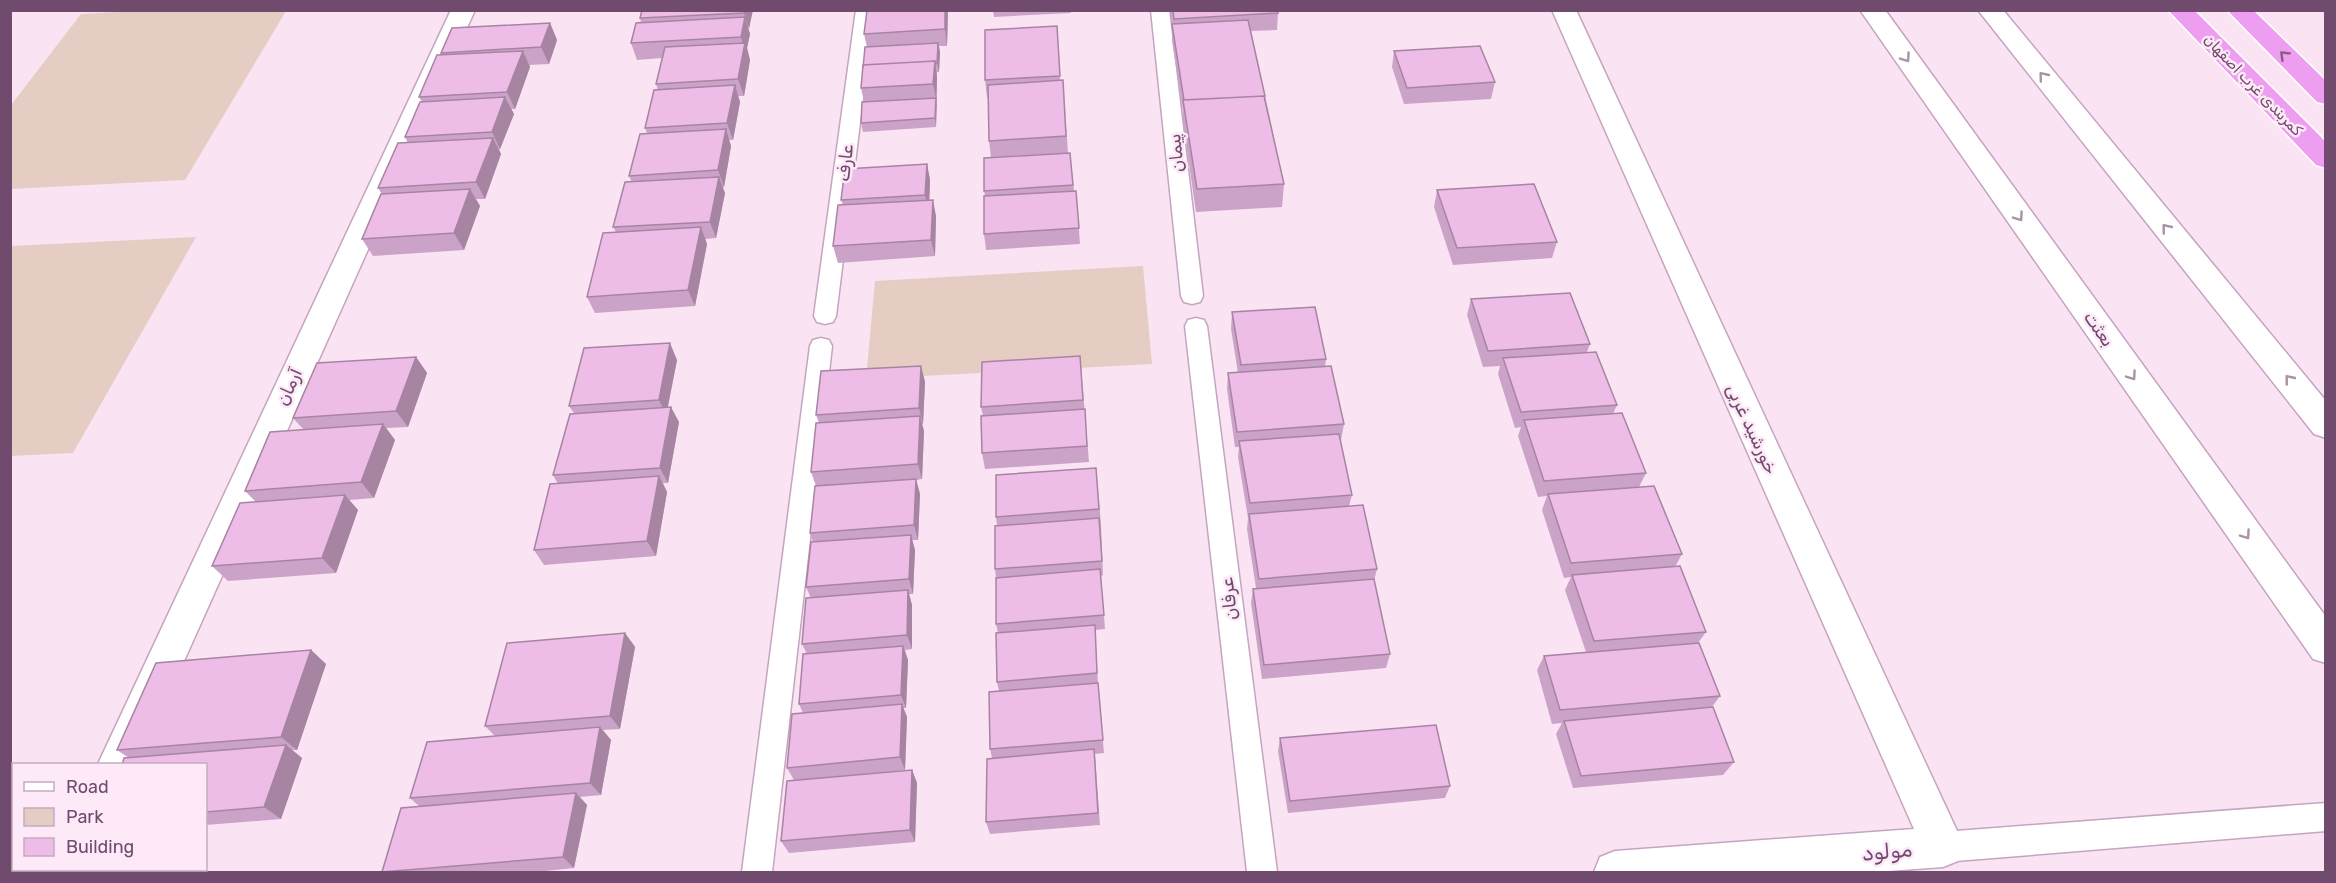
<svg xmlns="http://www.w3.org/2000/svg" width="2336" height="883" viewBox="0 0 2336 883" font-family="Rubik,'Noto Sans Arabic',sans-serif">
  <style>
    .green { fill: #e6cdc3 }
    .lines { fill: none; stroke-linecap: round; stroke-linejoin: round }
    .lane-casing { stroke: #c5a5c0; stroke-width: 3 }
    .street-casing { stroke: #c5a5c0; stroke-width: 3 }
    .secondary-casing { stroke: #c6a2c1; stroke-width: 3 }
    .highway-casing { stroke: #fff; stroke-width: 3 }
    .lane { fill: #fff; fill-rule: evenodd }
    .street { fill: #fff; fill-rule: evenodd }
    .secondary { fill: #fff; fill-rule: evenodd }
    .highway { fill: #ed9ef0; fill-rule: evenodd }
    .wall { fill: #cca3c8 }
    .shaded-wall { fill: #a684a2 }
    .building { fill: #edbde8; stroke: #a684a2; stroke-width: 1.5 }
    .oneway { stroke: #895c87 }
    .oneway2 { stroke: #a993a7 }
    .labels { text-anchor: middle; dominant-baseline: central; stroke-width: 5; stroke-linejoin: round; paint-order: stroke }
    .far-street-label { font-size: 15px; fill: #704b6d; stroke: #fde9f7 }
    .street-label { font-size: 18px; fill: #704b6d; stroke: #fde9f7 }
    .near-street-label { font-size: 21px; fill: #704b6d; stroke: #fde9f7 }
  </style>
  <rect width="100%" height="100%" fill="#fae3f3"/>
  <path class="green" d="M153,10l133,1 -101,169 -174,9v-84l70,-91z
    M196,237l-123,216 -62,3v-210z
    M1143,266l9,98 -286,15 9,-98z"/>
  <g class="lines">
    <g class="lane-casing">
      <path id="lane" d="M856,10h18l-38,306 -3,6 -8,2 -8,-2 -3,-6z
        M1151,10h18l34,286 -3,6 -8,2 -8,-2 -3,-6z
        M1196,318l8,2 3,6 70,546h-30l-62,-546 3,-6z
        M821,338l8,2 3,6 -60,526h-30l68,-526 3,-6z
        M2326,803v28l-383,31 -11,-5 -4,-10 4,-10 11,-5z"/>
    </g>
    <g class="street-casing">
      <path id="street" d="M451,10h24l-337,754h-40z
        M1552,10h24l382,823 6,14 -6,14 -15,6 -68,5h-281l6,-15 15,-6 299,-22z
        M49,870h42l-1,2h-42z"/>
    </g>
    <g class="secondary-casing">
      <path id="secondary" d="M1860,10h25l441,607v46l-13,-4z
        M1978,10h25l323,391v37l-12,-4z"/>
    </g>
    <g class="highway-casing">
      <path id="highway" d="M2168,10h26l132,132v26l-10,-3z
        M2227,10h26l73,71v23l-9,-2z"/>
    </g>
    <use href="#lane" class="lane"/>
    <use href="#street" class="street"/>
    <use href="#secondary" class="secondary"/>
    <use href="#highway" class="highway"/>
  </g>
  <path class="wall" d="M753,10l-5,19 2,5 -3,14 3,12 -6,36h-6l2,6 -7,38h-4l2,6 -7,41h-2l3,6 -9,45 -11,1 2,5 -12,62 -100,7 -8,-16 29,-65 -3,-5 19,-45 -3,-6 18,-43 -2,-5 13,-38 -2,-6 6,-26 -25,2 -6,-17 10,-20 -1,-5z
    M948,10l-1,36h-8l1,6 -1,20h-2v5l-1,23 1,6 -1,21 -73,5 -2,-9 3,-21 -3,-14 6,-41 -3,-13z
    M993,10h77l1,3 -77,4z
    M1170,10h107l1,3 -1,17 -26,1 33,153 -2,23 -86,5 -13,-89v-12l-11,-70v-17z
    M550,23l7,17 -8,24 -20,1 1,2 -15,42h-4l3,5 -14,35h-1l2,5 -16,45h-9l4,7 -16,44 -91,6 -11,-17 20,-45 -4,-6 30,-45 -3,-6 17,-35 -3,-5 23,-42 -1,-2z
    M1057,26l3,55 3,-1 5,73 -77,4 -2,-16 -1,-44h-1l-2,-17z
    M1394,51l101,31 -4,17 -87,5 -12,-37z
    M1070,153l4,38h2l4,53 -94,6 -2,-16 1,-38 -1,-5z
    M927,164l3,16 -1,20 7,16 -1,40 -97,7 -5,-17 10,-41 -2,-5z
    M1437,190l120,52 -5,16 -99,7 -19,-58z
    M1471,299l119,45 -3,8 30,53 -4,9 33,59 -7,14 43,67 -7,13 31,65 -8,11 22,53 -8,11 22,55 -11,13 -150,13 -17,-54 6,-11 -10,1 -15,-54 7,-14 42,-4 -21,-62 6,-13 -7,1 -22,-68 5,-14 -9,1 -20,-61 3,-9 -6,1 -17,-54 2,-8 -17,1 -16,-52z
    M1232,312l94,47 -1,8 19,57 -3,16h-1l12,55 -3,11 28,63 -3,12 16,73 -4,14 -124,11 -11,-76 2,-14 3,-1 -9,-59 1,-11 -10,-61 1,-10h-4l-8,-58 1,-16h10l-7,-44z
    M1080,356l9,106 -104,7 -3,-16 1,-37 -2,-9z
    M416,357l11,16 -19,54 -22,1 9,12 -21,58 -25,2 9,10 -22,63 -108,8 -16,-15 44,-64 -11,-11 59,-61 -11,-12z
    M677,360l-9,47 11,15 -11,61h-5l4,9 -11,64 -112,9 -10,-15 24,-66 -5,-9 21,-62 -5,-7z
    M921,366l4,16 -2,42h-1l2,7 -2,48 -6,1 4,14 -2,46h-6l3,10 -2,44h-4l3,11v44l-7,1 3,10 -2,48h-3l4,9 -2,53 -59,6 66,-6 5,13 -2,59 -126,11 -8,-12 13,-61 -7,-12 16,-55 -4,-9 8,-50 -5,-10 9,-46 -5,-11 7,-45 -3,-9 6,-47 -5,-14 8,-49 -3,-8z
    M1096,468l5,56 2,51 -2,1 4,53 -10,1 3,53 6,70 -9,1 5,71 -110,9 -4,-12 6,-64 -2,-9 9,-58 -2,-9 1,-49 -2,-9v-46l-1,-9 2,-43 -1,-9z
    M625,633l10,14 -15,82 -17,1 8,10 -10,55 -21,2 7,8 -13,63 -48,5h-144l38,-66 -10,-9 85,-62 -10,-10z
    M311,650l15,14 -29,86h-5l10,8 -21,61 -75,6v-60l-77,-7 -12,-8z
    M1280,738l170,48 -5,12 -157,15 -10,-62z"/>
  <path class="shaded-wall" d="M744,10h9l-4,19 -5,-16z
    M945,10h3l-1,36 -2,-17z
    M745,17l5,17 -3,14 3,12 -6,36 -6,-17 6,-30 -3,-12z
    M550,23l7,17 -8,24 -8,-17z
    M938,43l2,9 -1,20 -2,-9z
    M523,51l7,16 -15,42 -8,-17z
    M935,61l2,16 -1,50 -1,-9 1,-20 -3,-14z
    M735,85l5,17 -7,38 -6,-17z
    M505,97l9,17 -14,35 -8,-17z
    M726,129l5,17 -7,41 -6,-17z
    M493,138l8,16 -16,45 -9,-17z
    M927,164l3,16 -1,32 -4,-17z
    M719,177l6,16 -9,45 -6,-16z
    M470,189l10,17 -16,44 -10,-17z
    M933,200l3,16 -1,40 -4,-16z
    M701,227l6,17 -12,62 -7,-16z
    M670,343l7,17 -11,55 -7,-15z
    M416,357l11,16 -19,54 -12,-16z
    M921,366l4,16 -2,42 -4,-16z
    M671,407l8,15 -11,61 -8,-15z
    M920,416l4,15 -2,48 -4,-15z
    M383,424l12,16 -21,58 -13,-16z
    M659,476l8,16 -11,64 -9,-15z
    M916,479l4,15 -2,46 -4,-15z
    M345,495l13,15 -22,63 -14,-15z
    M911,535l4,15 -2,44 -4,-15z
    M908,590l4,15v44l-5,-14z
    M625,633l10,14 -15,82 -10,-13z
    M903,646l5,14 -2,48 -5,-13z
    M311,650l15,14 -29,86 -16,-13z
    M902,704l5,13 -2,53 -5,-13z
    M600,727l11,13 -10,55 -11,-12z
    M286,745l16,13 -21,61 -17,-12z
    M912,770l5,13 -2,59 -5,-12z
    M576,793l11,12 -13,63 -11,-11z"/>
  <path class="building" d="M642,10h102v3l-104,5z
    M867,10h78v19l-81,5z
    M1173,10h104l1,3 -104,6z
    M745,17l-4,20 -110,6 5,-20z
    M1248,20l17,76h-1l-80,4 -12,-76z
    M550,23l-9,24 -100,6 11,-25z
    M1057,26l3,50 -75,4v-50z
    M745,43l-7,36 -82,5 9,-37z
    M938,43l-1,20 -2,1v-3l-72,4v3l2,-21z
    M1480,46l15,36 -88,6 -13,-37z
    M523,51l-16,41 -88,5 18,-42z
    M935,61l-2,23 -72,4 2,-23z
    M1063,80l3,56 -77,5 -1,-56z
    M735,85l-8,38 -82,5 9,-38z
    M1264,96l20,88 -87,5 -14,-89z
    M505,97l-13,35 -87,5 15,-35z
    M936,98l-1,20 -74,5 1,-21z
    M726,129l-8,41 -89,6 11,-42z
    M493,138l-17,44 -98,6 20,-45z
    M1070,153l3,32 -89,6v-33z
    M927,164l-2,31 -84,5 4,-31z
    M719,177l-9,45 -97,5 12,-45z
    M1534,184l23,58 -100,6 -20,-58z
    M470,189l-16,44 -92,6 19,-45z
    M1076,191l3,37 -95,6v-38z
    M933,200l-2,40 -98,6 5,-41z
    M701,227l-13,63 -101,7 16,-64z
    M1570,293l20,51 -102,7 -17,-52z
    M1315,307l11,52 -85,6 -9,-53z
    M670,343l-11,57 -90,6 15,-58z
    M1596,352l21,53 -96,7 -18,-54z
    M1080,356l3,44 -102,7 1,-45z
    M416,357l-20,54 -103,7 24,-55z
    M921,366l-2,42 -103,7 5,-44z
    M1331,366l13,58 -107,8 -9,-59z
    M671,407l-11,61 -107,7 17,-61z
    M1085,409l2,37 -105,7 -1,-37z
    M1622,413l24,60 -102,8 -20,-61z
    M920,416l-2,48 -107,8 5,-49z
    M383,424l-22,58 -116,9 25,-59z
    M1339,434l13,61 -102,8 -11,-62z
    M1096,468l3,41 -103,8v-42z
    M659,476l-12,65 -113,9 16,-66z
    M916,479l-2,46 -104,8 5,-47z
    M1654,486l28,68 -111,9 -23,-69z
    M345,495l-23,63 -110,8 28,-63z
    M1363,505l14,64 -118,10 -10,-65z
    M1099,518l3,43 -107,8v-43z
    M911,535l-2,44 -103,8 5,-45z
    M1680,566l26,66 -112,9 -22,-66z
    M1100,569l4,46 -108,9v-46z
    M1374,579l16,75 -126,11 -11,-76z
    M908,590l-1,45 -105,9 4,-46z
    M1095,625l2,48 -100,9 -1,-49z
    M625,633l-15,83 -125,10 22,-83z
    M1699,643l21,53 -160,14 -16,-54z
    M903,646l-2,49 -102,9 4,-50z
    M311,650l-30,87 -164,13 39,-87z
    M1098,683l5,57 -113,9 -1,-57z
    M902,704l-2,53 -113,11 5,-54z
    M1713,707l21,55 -153,14 -17,-55z
    M1436,725l14,61 -160,15 -10,-63z
    M600,727l-10,56 -180,15 17,-56z
    M286,745l-22,62 -58,5v-47h-84l2,-7z
    M1094,749l4,64 -112,9 1,-63z
    M912,770l-2,60 -129,11 6,-60z
    M576,793l-13,64 -181,15 19,-64z"/>
  <defs><path id="oneway-chevron" d="M-2-3.5L2.5 0L-2 3.5" fill="none" stroke-width="1.6" stroke-linecap="round" stroke-linejoin="round" transform="scale(1.5)"/></defs>
  <use class="oneway" href="#oneway-chevron" transform="translate(2284 55) rotate(-135)"/>
  <g class="oneway2">
    <use href="#oneway-chevron" transform="translate(1906 58) rotate(55)"/>
    <use href="#oneway-chevron" transform="translate(2043 76) rotate(-129)"/>
    <use href="#oneway-chevron" transform="translate(2019 217) rotate(55)"/>
    <use href="#oneway-chevron" transform="translate(2166 228) rotate(-129)"/>
    <use href="#oneway-chevron" transform="translate(2132 376) rotate(55)"/>
    <use href="#oneway-chevron" transform="translate(2289 379) rotate(-129)"/>
    <use href="#oneway-chevron" transform="translate(2246 535) rotate(55)"/>
  </g>
  <g class="labels">
    <g class="far-street-label">
      <text transform="translate(2253 85) rotate(46)">کمربندی غرب اصفهان</text>
    </g>
    <g class="street-label">
      <text transform="translate(1176 153) rotate(-96)">پیمان</text>
      <text transform="translate(845 163) rotate(-83)">عارف</text>
      <text transform="translate(2099 329) rotate(55)">بعثت</text>
      <text transform="translate(289 387) rotate(-66)">آرمان</text>
      <text transform="translate(1752 429) rotate(65)">خورشید غربی</text>
      <text transform="translate(1229 599) rotate(-97)">عرفان</text>
    </g>
    <g class="near-street-label">
      <text transform="translate(1887 851) rotate(-5)">مولود</text>
    </g>
  </g>
  <rect width="2336" height="883" fill="none" stroke="#704b6d" stroke-width="24"/>
  <rect x="12" y="763" width="195" height="108" fill="#fde9f7" stroke="#c5aac0" stroke-width="1.5"/>
  <rect x="24" y="782" width="30" height="9" fill="#ffffff" stroke="#c5aac0" stroke-width="1.5"/>
  <text x="66" y="793" font-size="18" fill="#704b6d">Road</text>
  <rect x="24" y="808" width="30" height="18" fill="#e6cdc3" stroke="#c5aac0" stroke-width="1.5"/>
  <text x="66" y="823" font-size="18" fill="#704b6d">Park</text>
  <rect x="24" y="838" width="30" height="18" fill="#edbde8" stroke="#c5aac0" stroke-width="1.5"/>
  <text x="66" y="853" font-size="18" fill="#704b6d">Building</text>
</svg>
